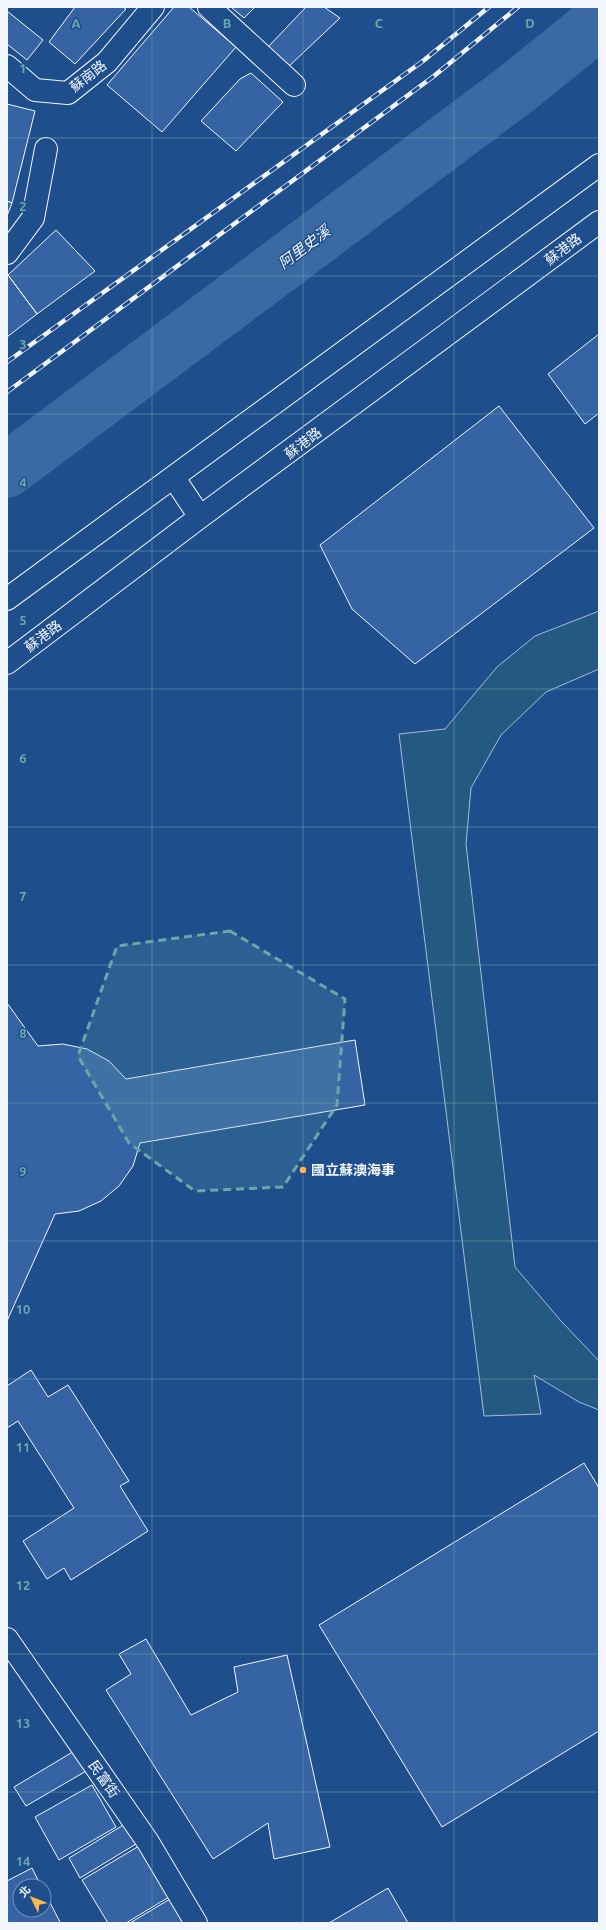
<svg xmlns="http://www.w3.org/2000/svg" width="606" height="1930" viewBox="0 0 606 1930" font-family="Ubuntu,'Noto Sans TC',sans-serif">
  <style>
    .green { fill: #245a82; stroke: #a8bbd7 }
    .lines { fill: none; stroke-linecap: round; stroke-linejoin: round }
    .river { stroke: #3b69a3; stroke-width: 55 }
    .building { fill: #3563a3; stroke: #f2f6ff }
    .minor-casing { stroke: #f2f6ff; stroke-width: 24 }
    .major-casing { stroke: #f2f6ff; stroke-width: 24 }
    .minor { stroke: #1f4e8c; stroke-width: 22 }
    .major { stroke: #1f4e8c; stroke-width: 22 }
    .rail-casing { stroke: #f2f6ff; stroke-width: 4.5 }
    .rail { stroke: #1f4e8c; stroke-width: 3; stroke-dasharray: 9; stroke-linecap: butt }
    .marked { fill: #6aa9a8; fill-opacity: 0.2; stroke: #6aa9a8; stroke-width: 3; stroke-dasharray: 8 5; stroke-linejoin: round }
    .grid { fill: none; stroke: #6aa9a8; stroke-width: 1; stroke-opacity: 0.55 }
    .poi-dot { fill: #ffb74d; stroke: #1f4e8c; stroke-width: 1.5 }
    .labels { text-anchor: middle; dominant-baseline: central; stroke-width: 3; stroke-linejoin: round; paint-order: stroke }
    .street-label { font-size: 14px; fill: #f2f6ff; stroke: #1f4e8c }
    .poi-label { font-size: 14px; font-weight: bold; fill: #f2f6ff; stroke: #1f4e8c; text-anchor: start }
    .water-label { font-size: 15px; font-style: italic; fill: #f2f6ff; stroke: #1f4e8c }
    .grid-label { font-size: 13px; text-anchor: middle; font-weight: bold; fill: #6aa9a8; stroke: #1f4e8c; stroke-width: 3; stroke-linejoin: round; paint-order: stroke }
  </style>
  <rect width="100%" height="100%" fill="#1f4e8c"/>
  <path class="green" d="M599,611v58l-53,23 -45,43 -30,53 -5,56 49,423 46,54 38,40v49l-20,-8 -45,-27 7,39 -57,2 -85,-682 46,-5 52,-62 38,-31z"/>
  <g class="lines">
    <path class="river" d="M7,470l509,-381 83,-67"/>
  </g>
  <path class="building" d="M75,7h48l3,2 -51,55 -26,-22z
    M174,7h15l47,40 -74,85 -55,-47z
    M231,7h24l-11,11z
    M306,7h18l16,11 -53,50 -19,-21z
    M7,11l36,29 -16,20 -20,-16z
    M251,73l32,29 -47,49 -35,-30 39,-42z
    M7,104l28,7 -23,92 -5,-2z
    M7,201l5,2 -5,13z
    M56,230l39,41 -58,43 -29,-39z
    M8,275l29,39 -30,23v-62z
    M599,334v79l-14,11 -37,-50z
    M499,406l95,122 -179,136 -63,-55 -32,-64z
    M7,1003l31,43 25,-2 24,5 22,12 17,18 229,-39 10,65 -225,38 -7,23 -14,20 -18,15 -22,10 -24,3 -48,107z
    M31,1370l17,27 20,-12 61,96 -9,5 28,45 -77,49 -7,-12 -17,11 -24,-38 51,-33 -56,-87 -11,7v-42z
    M584,1463l15,25v243l-157,96 -123,-202z
    M146,1639l45,76 47,-23 -4,-25 53,-12 43,192 -56,12 -6,-36 -55,36 -107,-169 25,-16 -12,-20z
    M76,1750l12,20 -62,36 -12,-19z
    M92,1785l24,42 -57,33 -24,-43z
    M125,1824l11,20 -56,34 -11,-20z
    M139,1846l30,51 -43,26h-18l-26,-43z
    M32,1868l9,18h-21v24h24v-19l16,31 -2,1h-51v-42z
    M388,1888l20,35h-79z
    M170,1899l15,24h-55z"/>
  <g class="lines">
    <g class="minor-casing">
      <path id="minor" d="M209,7l85,78
        M7,66l28,24 33,3 39,-31 46,-55
        M7,253l26,-35 13,-69
        M7,1639l141,203 48,81"/>
    </g>
    <g class="major-casing">
      <path id="major" d="M174,478l26,39
        M7,599l592,-434
        M7,663l193,-146 399,-295"/>
    </g>
    <use href="#minor" class="minor"/>
    <use href="#major" class="major"/>
    <g class="rail-casing">
      <path id="rail" d="M7,362l416,-301 66,-54
        M7,392l427,-316 84,-69"/>
    </g>
    <use href="#rail" class="rail"/>
  </g>
  <path class="marked" d="M230,931l115,68 -8,106 -54,82 -88,4 -66,-48 -51,-87 39,-110z"/>
  <path class="grid" d="M152,7v1916M303,7v1916M454,7v1916M7,138h592M7,276h592M7,414h592M7,551h592M7,689h592M7,827h592M7,965h592M7,1103h592M7,1241h592M7,1379h592M7,1516h592M7,1654h592M7,1792h592"/>
  <circle class="poi-dot" cx="303" cy="1170" r="4"/>
  <g class="labels">
    <g class="street-label">
      <text transform="translate(88 76) rotate(-38)">蘇南路</text>
      <text transform="translate(563 249) rotate(-37)">蘇港路</text>
      <text transform="translate(303 443) rotate(-37)">蘇港路</text>
      <text transform="translate(43 636) rotate(-37)">蘇港路</text>
      <text transform="translate(104 1779) rotate(55)">民富街</text>
    </g>
    <g class="poi-label">
      <text x="311" y="1170">國立蘇澳海事</text>
    </g>
    <g class="water-label">
      <text transform="translate(304 247) rotate(-37)">阿里史溪</text>
    </g>
  </g>
  <g class="grid-label">
    <text x="76" y="28">A</text>
    <text x="227" y="28">B</text>
    <text x="379" y="28">C</text>
    <text x="530" y="28">D</text>
    <text x="23" y="73">1</text>
    <text x="23" y="211">2</text>
    <text x="23" y="349">3</text>
    <text x="23" y="487">4</text>
    <text x="23" y="625">5</text>
    <text x="23" y="763">6</text>
    <text x="23" y="901">7</text>
    <text x="23" y="1038">8</text>
    <text x="23" y="1176">9</text>
    <text x="23" y="1314">10</text>
    <text x="23" y="1452">11</text>
    <text x="23" y="1590">12</text>
    <text x="23" y="1728">13</text>
    <text x="23" y="1866">14</text>
  </g>
  <rect width="606" height="1930" fill="none" stroke="#f2f6ff" stroke-width="16"/>
  <g transform="translate(32 1898) rotate(313)"><circle r="19" fill="#1f4e8c" stroke="#7391ba"/>
  <path d="M0-3L7 15L0 10L-7 15Z" fill="#ffb74d"/>
  <text y="-6" font-size="11" font-weight="bold" text-anchor="middle" fill="#f2f6ff">北</text>
  </g>
</svg>
